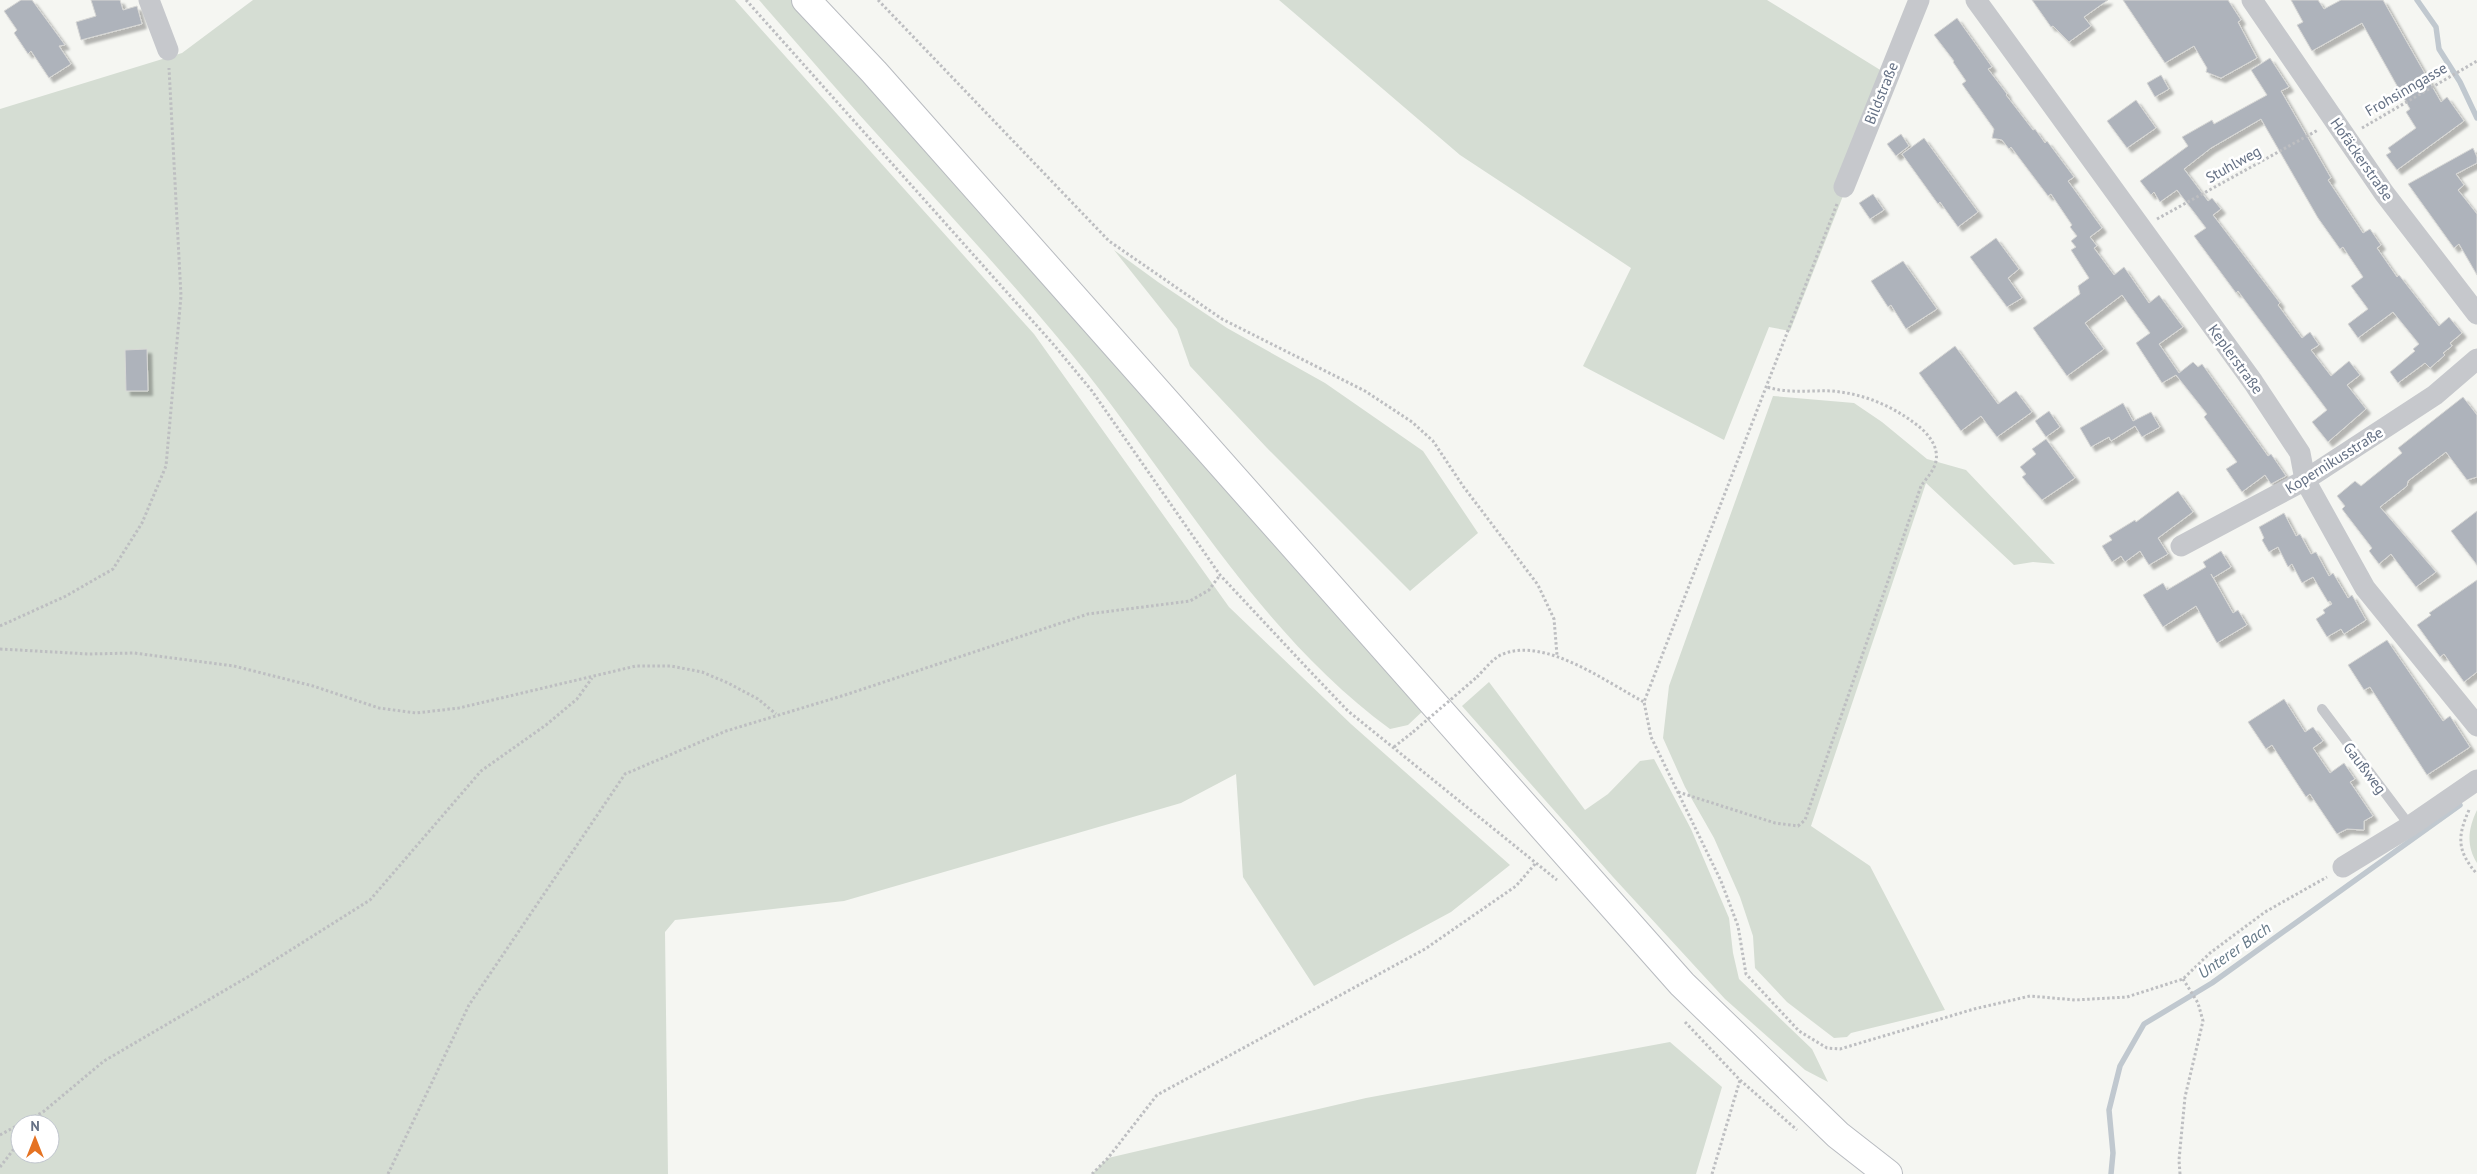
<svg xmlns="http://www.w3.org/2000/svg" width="2477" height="1174" viewBox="0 0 2477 1174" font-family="'PT Sans',sans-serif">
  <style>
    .green { fill: #d5ddd3; fill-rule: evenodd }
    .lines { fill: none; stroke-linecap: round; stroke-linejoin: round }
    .stream { stroke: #c0c8cf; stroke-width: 5.5 }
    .building { fill: #aeb3bb; stroke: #d7d7d5; filter: url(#shadow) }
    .secondary-casing { stroke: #b8bbc0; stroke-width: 30 }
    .path { stroke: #bdbec1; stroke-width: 3; stroke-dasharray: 2.5 2.5; stroke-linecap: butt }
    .service { stroke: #c6c8cc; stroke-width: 10 }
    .minor { stroke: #c6c8cc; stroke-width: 21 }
    .secondary { stroke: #fff; stroke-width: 28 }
    .path-bridge { stroke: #bdbec1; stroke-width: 3; stroke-dasharray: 2.5 2.5; stroke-linecap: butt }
    .labels { text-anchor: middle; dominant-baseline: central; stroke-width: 5; stroke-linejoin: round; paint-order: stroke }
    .street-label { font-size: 15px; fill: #647084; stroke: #fff }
    .water-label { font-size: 16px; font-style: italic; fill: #647887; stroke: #fff }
  </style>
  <defs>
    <filter id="shadow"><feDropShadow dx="4.5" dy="4.5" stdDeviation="1" flood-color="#0004"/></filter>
  </defs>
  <rect width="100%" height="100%" fill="#f5f6f2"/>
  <path class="green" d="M253,0h482l299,334 195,273 122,117 159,141 -59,47 -137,74 -71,-109 -7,-103 -55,29 -337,98 -169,19 -10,12 3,242h-668v-1065l182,-56zM20,1124h30v30h-30z
    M759,0h37l630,708 -18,17 -18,4c-127,-93 -208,-235 -304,-357 -61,-76 -127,-147 -192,-219 -46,-50 -90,-102 -135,-153z
    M1279,0h488l123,76 -100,255 -21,-4 -45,113 -141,-74 48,-98 -171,-113z
    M1114,250l44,32 69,46 98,55 98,68 55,82 -68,58 -143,-143 -77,-82 -13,-37z
    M1773,396l81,7 28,19 45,37 39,11 89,94 -22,-2 -19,3 -88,-82 -115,343 59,40 75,144 -94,23 -4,4 -13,1 -47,-36 -32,-34 -2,-32 -13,-39 -26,-59 -29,-51 -22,-49 6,-52z
    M1489,682l96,128 23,-16 32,-33 14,-2 37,70 38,89 4,35 6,26 73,70 16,33 -23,-12 -80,-71 -112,-122 -151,-171z
    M2477,810v53c-11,-18 -9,-34 0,-53z
    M1670,1042l52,45 -26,87h-604l16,-16 258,-60z"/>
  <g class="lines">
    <path class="stream" d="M2417,0l19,27 3,22 21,33 17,36
      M2111,1174l2,-21 -4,-43 11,-44 24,-42 68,-41 248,-178"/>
  </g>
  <path class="building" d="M21,0h11l33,45 -6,1 12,18 -22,14 -18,-27 -3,3 -14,-21 3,-3 -13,-19z
    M91,0h29l3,10 14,-4 5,18 -61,16 -5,-18 20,-6z
    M2032,0h76l-24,17 7,9 -22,16 -16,-16 -2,1z
    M2123,0h105l13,20 -3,2 19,36 -36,20 -15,-6 1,-4 -13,-22 -29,17z
    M2291,0h27l6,9 17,-9h42l58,102 6,-5 17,24 -67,49 -11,-15 5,-3 -3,-4 28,-20 -10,-16 4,-3 -48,-86 -50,28 -15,-26 6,-3z
    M1957,18l35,49 -4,2 19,25 -1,1 27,35 2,-1 10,14 2,-2 27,36 -6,4 34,47 -12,9 7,9 -3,2 20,27 10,-8 25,36 10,-8 24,32 -24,17 20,29 14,-11 5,5 4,-3 66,92 3,-2 15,22 -15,8 -6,-9 -23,17 -16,-23 11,-7 -33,-45 3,-3 -31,-39 -14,8 -26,-40 14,-10 -28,-38 -37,28 19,26 -37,27 -34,-48 47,-34 -2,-8 11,-8 -18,-28 5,-3 -5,-6 6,-5 -7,-9 2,-2 -21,-31 -3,2 -37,-49 -2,2 -7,-9 -10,-2 2,-9 -32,-45 4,-3 -13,-19 1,-1 -20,-26z
    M2270,58l19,29 -8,4 50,87 -3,2 35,53 7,-4 11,16 -4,3 20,29 2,-2 40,51 10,-9 13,16 -12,10 2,3 -9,7 2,2 -15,13 -5,-5 -27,20 -8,-11 25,-21 -2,-2 6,-5 -26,-32 -35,26 -10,-14 20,-15 -17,-23 12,-9 -20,-30 -3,2 -22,-31 -57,-99 -50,29 -27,21 24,32 4,-3 9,11 -8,6 67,88 -2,2 24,33 8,-6 9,13 -8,5 20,26 18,-15 11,14 -13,10 19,24 -38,33 -16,-20 15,-12 -89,-119 -2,2 -42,-57 12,-8 -29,-38 -17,12 -6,-10 -3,3 -11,-14 48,-35 -6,-9 30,-17 2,4 53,-29 -16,-25z
    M2161,75l8,14 -14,8 -8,-14z
    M2136,100l20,28 -29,20 -20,-27z
    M1901,134l8,12 -13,10 -9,-12z
    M1924,138l54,74 -20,15 -18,-25 -2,2 -36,-50z
    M2473,148l4,9v6l-21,11 8,11 -6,5 19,24v61l-18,-31 -5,4 -46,-64z
    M1873,194l11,16 -14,9 -11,-16z
    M1996,238l23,31 -11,9 14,20 -15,9 -37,-50z
    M1903,261l34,48 -31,20 -15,-24 -3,2 -17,-26z
    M1955,346l43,58 18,-13 16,21 -35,25 -16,-21 -20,15 -42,-58z
    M147,349l1,42h-22l-1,-41z
    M2463,397l14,18v62l-10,3 -21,-28 -38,29 -1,5 -27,21 56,65 -20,15 -25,-33 -12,10 -10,-13 3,-3 -30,-39 3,-3 -8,-10 18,-15 6,5 41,-33 -4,-5z
    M2123,403l10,18 18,-9 9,15 -18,10 -7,-11 -24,15 -2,-4 -18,10 -11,-19z
    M2049,411l11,16 -14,10 -11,-16z
    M2046,439l29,39 -33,22 -20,-23 4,-3 -6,-7 16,-13 -4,-5z
    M2178,491l15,21 -35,26 10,16 -19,11 -9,-14 -15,11 -4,-6 -9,6 -10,-16 10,-6 -3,-4 26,-16 1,2z
    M2477,511v54l-26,-34z
    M2284,513l12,23 4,-2 11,20 5,-2 13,24 4,-3 15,25 4,-3 14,25 -22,14 -3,-5 -14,8 -11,-18 9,-6 -2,-3 9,-6 -2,-3 -2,1 -15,-25 -11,6 -10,-19 -4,3 -10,-20 -9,5 -7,-12 2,-2 -5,-11z
    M2221,551l10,16 -18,11 -2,-4 22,39 5,-3 9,15 -30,18 -21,-37 -33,21 -20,-32 20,-12 4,7 39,-23 -3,-5z
    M2477,580v92l-13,10 -20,-28 -4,3 -23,-32 14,-10 -2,-2z
    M2387,640l56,81 7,-5 20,31 -43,28 -57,-88 -6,3 -16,-25z
    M2284,699l21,33 8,-5 10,14 -10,7 17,25 14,-10 11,16 -5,3 23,34 -9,5v9l-17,-1 -10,5 -27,-40 -4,3 -34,-52 -6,4 -18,-27z"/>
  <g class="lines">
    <g class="secondary-casing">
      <path id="secondary" d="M806,0l68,72 808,912 156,151 50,39"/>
    </g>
    <path class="path" d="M746,0l308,345 38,46 128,184 87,93 41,43 209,169
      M878,0l231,241 113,78 143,72 47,31 21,19 30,45 75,99 16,34 3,36
      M2362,128l115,-67
      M1837,204l-193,498 7,35 70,144 17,45 8,48 53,57 28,17 13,1 134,-40 56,-13 45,4 52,-3 56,-18 27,-26 55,-41 62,-35
      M2157,219l161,-89
      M0,626l66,-30 47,-27 29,-46 24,-57 15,-170 -12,-228
      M0,649l89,5 45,-1 100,13 79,20 66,22 37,5 43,-5 177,-42h35l31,6 26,11 30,16 18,15
      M1477,677c7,-7 17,-20 26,-23 43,-17 103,28 141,48
      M1394,747l19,-15
      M1678,792l97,31 23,3 7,-6 116,-334c4,-6 10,-12 13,-19 8,-17 -5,-33 -17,-42 -26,-20 -53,-31 -85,-34 -22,-1 -43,3 -65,-4
      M2469,810c-12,27 -12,41 8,64
      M1685,1022l55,58 57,50
      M21,1124l22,-12 61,-51 147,-86 119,-75 111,-129 65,-46 31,-26 15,-21
      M34,1124l7,-9
      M0,1135l20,-11
      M0,1167l20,-26
      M388,1174l81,-169 156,-231 101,-43 119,-36 243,-81 102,-13 19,-11 11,-15
      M1092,1174l16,-16 49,-63 268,-146 91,-63 19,-22
      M1712,1174l28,-94
      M2180,1174l-1,-14 6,-63 18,-76 -5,-18 -15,-24"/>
    <path class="service" d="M2322,709l88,117"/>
    <path class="minor" d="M149,0l19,50
      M1976,0l277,382 47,71 5,27 60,108 112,138
      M2252,0l132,193 93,121
      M1844,187l75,-187
      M2181,546l124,-66 130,-85 42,-36
      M2343,867l67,-41 67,-46"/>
    <use href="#secondary" class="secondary"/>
    <path class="path-bridge" d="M1413,732l64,-55"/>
  </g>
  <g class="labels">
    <g class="street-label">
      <text transform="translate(2406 89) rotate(-30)">Frohsinngasse</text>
      <text transform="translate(1881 93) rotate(-68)">Bildstraße</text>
      <text transform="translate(2362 159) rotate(55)">Hofäckerstraße</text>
      <text transform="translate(2233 164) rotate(-29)">Stuhlweg</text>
      <text transform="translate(2236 359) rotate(54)">Keplerstraße</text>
      <text transform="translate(2334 460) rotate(-32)">Kopernikusstraße</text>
      <text transform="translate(2365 768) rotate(53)">Gaußweg</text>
    </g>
    <g class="water-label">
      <text transform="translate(2234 950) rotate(-35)">Unterer Bach</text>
    </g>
  </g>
  <g transform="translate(35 1139)"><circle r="24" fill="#ffffff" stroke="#c1c6ce"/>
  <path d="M0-4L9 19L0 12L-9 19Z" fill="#e57222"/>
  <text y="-8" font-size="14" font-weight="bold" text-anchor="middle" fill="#647084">N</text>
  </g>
</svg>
